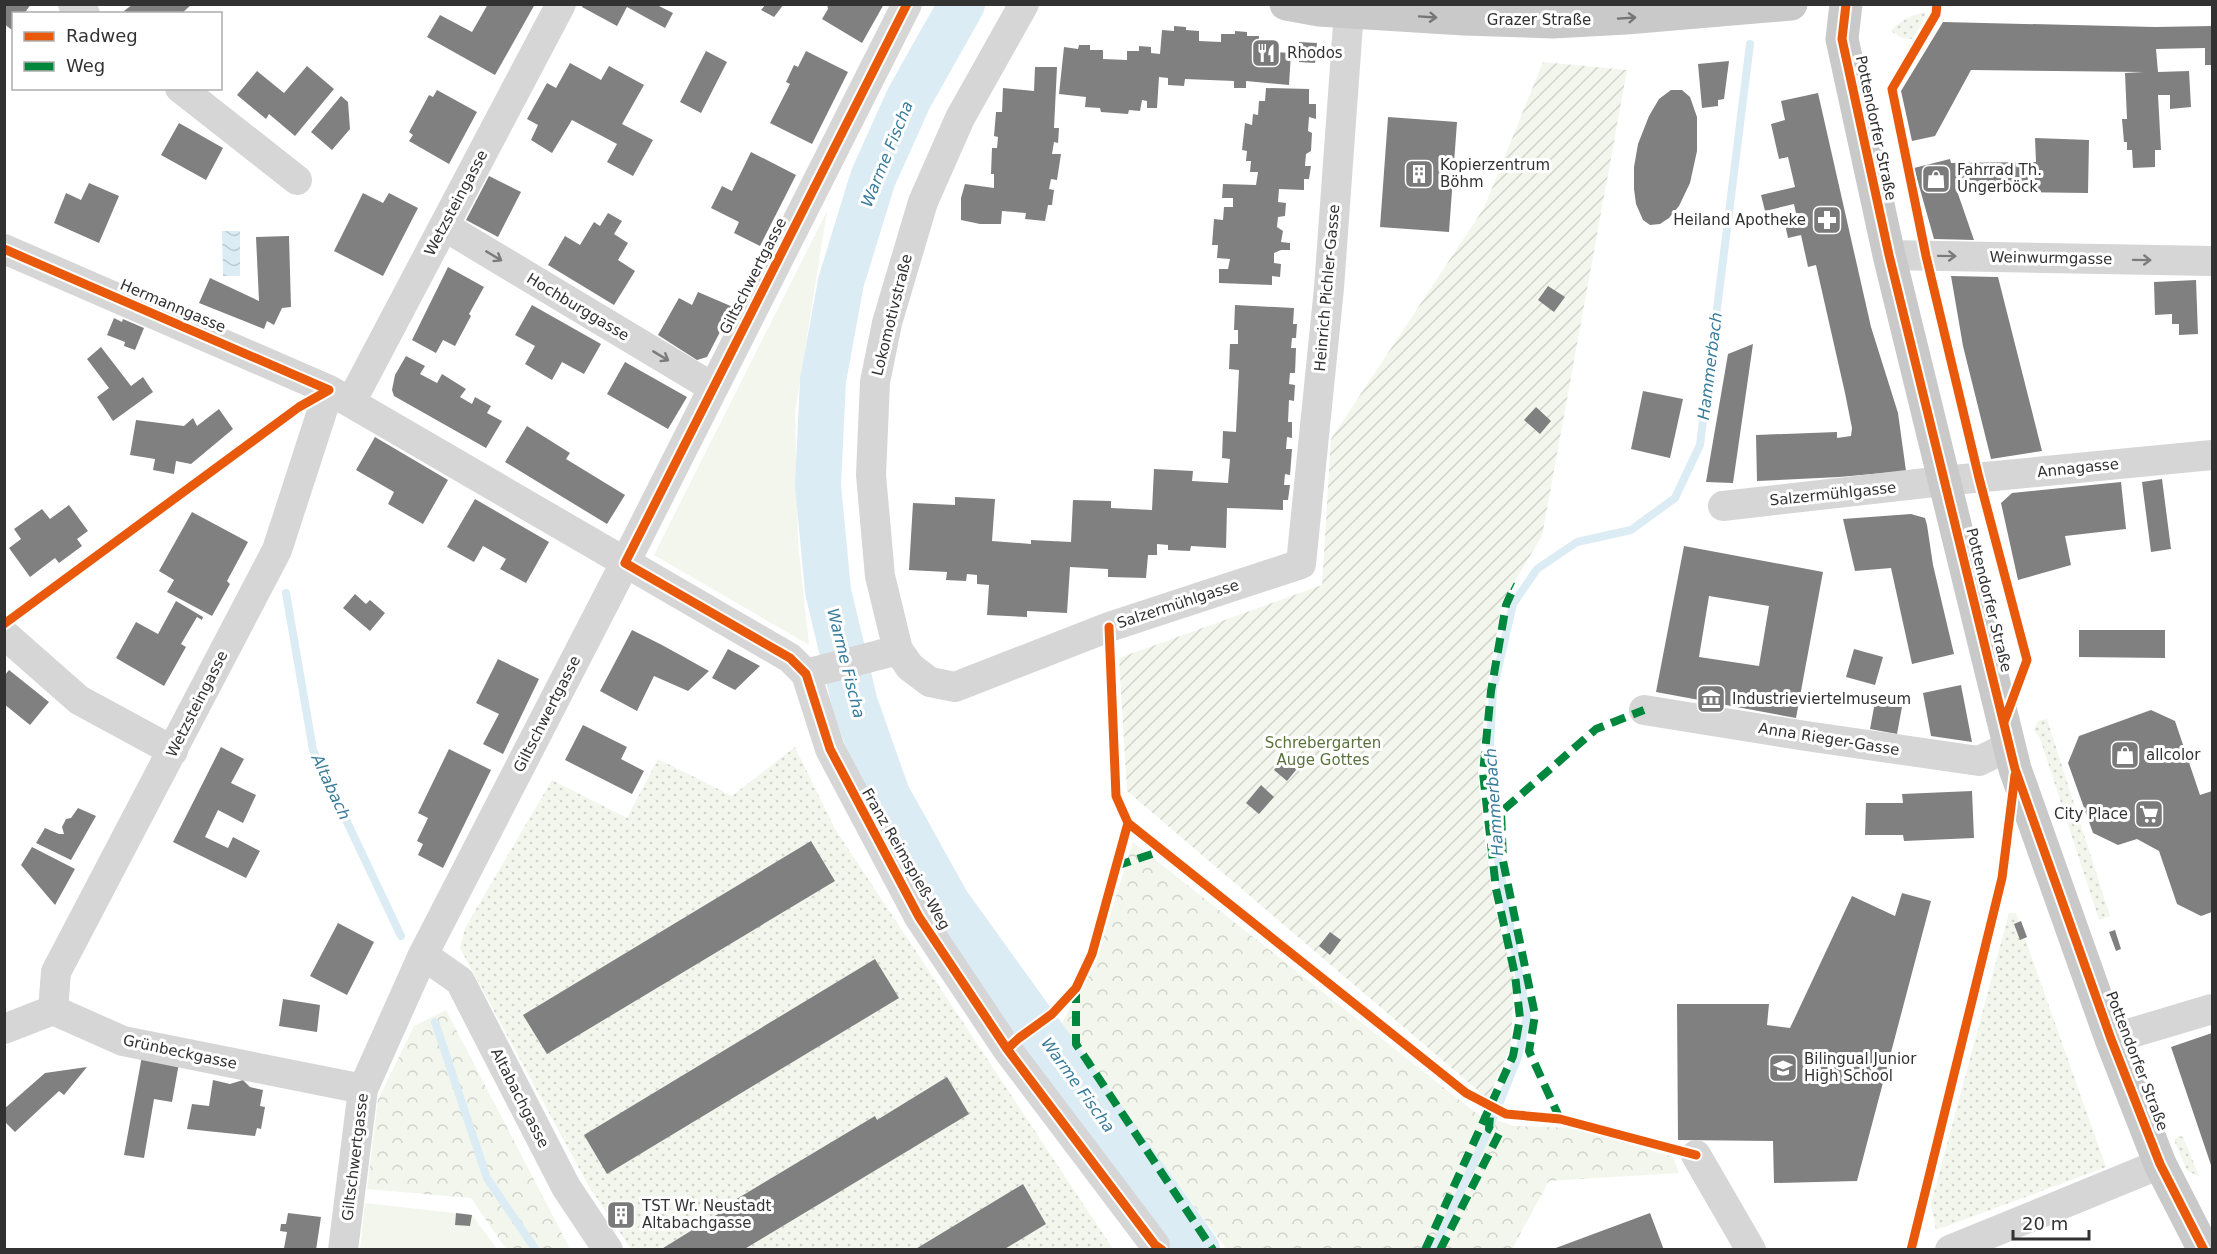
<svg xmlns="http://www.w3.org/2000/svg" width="2217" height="1254" viewBox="0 0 2217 1254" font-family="'DejaVu Sans',sans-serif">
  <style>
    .grass { fill: url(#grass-dots) }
    .forest { fill: url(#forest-crowns) }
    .park { fill: #f3f6ed }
    .garden { fill: url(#garden-furrows) }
    .water { fill: url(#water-waves) }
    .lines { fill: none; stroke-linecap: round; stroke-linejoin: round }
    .stream { stroke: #dbecf4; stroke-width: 8 }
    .river { stroke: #dbecf4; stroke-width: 46 }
    .building { fill: #808080; fill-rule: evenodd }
    .minor { stroke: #d6d6d6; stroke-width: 30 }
    .major { stroke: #c9c9c9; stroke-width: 33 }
    .quiet { stroke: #00873e; stroke-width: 8; stroke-dasharray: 15 8; stroke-linecap: butt }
    .cycleway-casing { stroke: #fff; stroke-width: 13 }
    .cycleway { stroke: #e8590c; stroke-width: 9 }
    .oneway { stroke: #767676 }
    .oneway2 { stroke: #7c7c7c }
    .labels { text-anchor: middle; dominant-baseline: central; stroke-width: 6; stroke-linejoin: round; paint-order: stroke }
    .street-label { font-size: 15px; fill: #323232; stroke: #fff }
    .poi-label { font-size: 15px; fill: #323232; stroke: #fff; text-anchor: start }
    .park-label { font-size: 15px; fill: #59723b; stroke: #fff }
    .water-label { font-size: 16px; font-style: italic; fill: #387c9c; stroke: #fff }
  </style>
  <defs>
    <pattern id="grass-dots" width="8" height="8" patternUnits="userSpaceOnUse" patternTransform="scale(1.5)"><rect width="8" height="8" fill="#f3f6ed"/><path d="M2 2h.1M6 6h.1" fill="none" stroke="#d1d3cc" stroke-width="1.8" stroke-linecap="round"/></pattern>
    <pattern id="forest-crowns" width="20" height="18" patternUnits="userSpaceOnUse" patternTransform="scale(1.5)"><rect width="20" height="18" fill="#f3f6ed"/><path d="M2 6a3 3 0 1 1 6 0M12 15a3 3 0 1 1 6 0" fill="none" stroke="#d1d3cc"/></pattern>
    <pattern id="garden-furrows" width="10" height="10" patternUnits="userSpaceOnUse" patternTransform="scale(1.5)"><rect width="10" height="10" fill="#f3f6ed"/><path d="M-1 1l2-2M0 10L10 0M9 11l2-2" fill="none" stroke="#d1d3cc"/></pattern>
    <pattern id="water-waves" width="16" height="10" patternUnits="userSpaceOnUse" patternTransform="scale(1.5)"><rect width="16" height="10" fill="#dbecf4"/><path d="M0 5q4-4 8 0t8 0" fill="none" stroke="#bccbd2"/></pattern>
  </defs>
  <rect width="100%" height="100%" fill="#fff"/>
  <path class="grass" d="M1926,12l-3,10 -11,17 -10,-1 -11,-7c11,-12 20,-16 35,-19z
    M2047,719l63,197 -11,4 -59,-182 -6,-8 4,-9z
    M795,747l40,82 278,420h-482l-43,-64 -128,-237 5,-20 87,-148 75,38 31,-59 74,37z
    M2009,913h7l90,254 -170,63 -5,-26z
    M2179,1136l4,1 16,39 -12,-5 -13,-31z"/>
  <path class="forest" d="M1133,842l343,271 38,13 62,2 97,29 6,16 -130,8 -37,68h-286l-165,-224 35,-65z
    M446,1010l124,239h-64l-35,-51 -104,-9 11,-89 36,-74z"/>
  <path class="park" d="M827,211l-32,201 3,131 11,102 -155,-90z
    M365,1203l107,12 25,34 -137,1z"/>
  <path class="garden" d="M1543,62l84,8 -85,466 -40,66 -15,85 -9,85 6,61 10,72 20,73 -3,67 -23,54 -361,-308 -8,-133 203,-73 9,-146 153,-231z"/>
  <path class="water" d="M222,231h18v45h-17z"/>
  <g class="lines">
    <path class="stream" d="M286,593l27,157 88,186
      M435,1022l52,156 49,72
      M1434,1250l55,-121 29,-72 9,-41 -29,-155 -9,-97 4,-74 20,-86 24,-35 40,-27 54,-12 44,-32 25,-53 50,-401"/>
    <path class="river" d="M962,4l-53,94 -36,80 -32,104 -18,98 -5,105 10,106 27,113 32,91 60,108 250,347"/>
  </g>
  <path class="building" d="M4,4h27l-7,10h-10l-2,16 -8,-6z
    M133,4h59l-11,10h-55l-2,-3z
    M488,4h47l-40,71 -68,-38 13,-22 32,17z
    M766,4h18l-10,13 -13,-7z
    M827,4h57l-22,39 -40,-24 6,-10z
    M583,5h77l-1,1 14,7 -8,15 -38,-21 -10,19 -35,-19z
    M1943,22l212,5 57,-1v39h-7v-17l-49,1 2,23 31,-1 2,36 -21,2v-14h-12l3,55h-6v17l-22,1 -1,-18h-5v-8h-3l-2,-23h5l-2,-46 19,-1 -173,-2 -36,66 -23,5 -11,-50z
    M1174,26l12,1v3l13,1v10l22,1v-8h14v-3l12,1v4h12l-1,15 33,2 -2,32 -43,-4v7h-12v-7l-49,-2 -1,7 -16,-1v-7l-9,-1 -2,31h-10v-7l-5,-1 -2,11 -11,-1 -1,4 -27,-2 -1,-4 -15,-1 1,-10 -27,-3 5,-47 14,2 1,-4h11v5h13v9l24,1v-9h12v-5l12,1v6l9,1 2,-24 12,1z
    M1299,42l18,1 -1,8 -17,-2z
    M706,51l21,11 -26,51 -21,-11z
    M806,51l42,21 -36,72 -42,-21 20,-39 -4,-2 8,-17 4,2z
    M1299,53l17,1 -1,9 -16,-1z
    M1729,61l-5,38 -6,1v6l-16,2 -4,-44z
    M570,63l31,17 8,-14 35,19 -22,39 31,16 -20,36 -26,-14 10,-18 -45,-24 -20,33 -21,-13 7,-15 -11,-6 20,-36 9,5z
    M307,66l27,23 -39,47 -26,-22 -3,5 -29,-24 20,-24 27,22z
    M1035,67h22l-3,61h5l-1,15 -4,-1 -2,12h9l-4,26 -6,-1 -2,10 5,1 -2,15h-4l-3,16 -20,-2 1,-6 -24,-2 -1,13h-21l-19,-4v-22l4,-14 29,4v-14h-3l1,-26h5l1,-11 -4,-1 2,-24h6l1,-24 31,3z
    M1266,88l43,1v15h7v15l-7,-2 -1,14 4,2 -1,18 -5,3 -1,12h6l-2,13h-5v11l-25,-1 -1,13 8,1 -1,13 -7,1 -1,10 6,4 -2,11 9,1v7h-9l-7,3v10l7,1 -1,13 -8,-1v9l-53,-2v-14h9l2,-10 -13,-1 1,-13h-6l2,-26 9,1 1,-13h9v-9h-11l1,-14 33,1 2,-13h-8l1,-11h-5l1,-10 -5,-1 3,-27 7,2 1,-11 5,1 1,-14h6z
    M437,90l40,22 -28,52 -40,-23 4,-6 -4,-3 20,-37 4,2z
    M1671,90h11l8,7 7,20v34l-7,32 -11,23 -10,12 -9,6 -10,1 -7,-5 -7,-16 -2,-15v-22l4,-23 11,-28 10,-17z
    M1818,93l53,234 27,86 8,58 -67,6 -82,4 -1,-46 81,-3v6l14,-2 1,-8 -7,-35 -29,-128 -8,2 -7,-32 -13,3 -4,-18 13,-2 -3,-14 -29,7 -4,-16 34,-8 -7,-30 -9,2 -8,-35 14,-4 -4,-19z
    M341,96l7,6 2,27 -18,21 -21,-18z
    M1388,117l69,5 -8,110 -69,-5z
    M179,123l44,25 -17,32 -45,-25z
    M2035,138l54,2 -1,53 -131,-2 17,49 -40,-1 -20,-71 36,-9 1,4 85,-1z
    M751,152l45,23 -36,71 -26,-13 5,-11 -28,-14 11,-22 10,5z
    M489,176l32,16 -23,45 -32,-17z
    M89,183l30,13 -20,47 -45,-20 12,-30 15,7z
    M363,193l20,10 6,-10 29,15 -35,68 -49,-25z
    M608,213l14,8 -8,13 14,9 -10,17 17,11 -21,34 -66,-40 17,-29 15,9 14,-23 6,4z
    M289,236l2,71 -9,1 -8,17 -7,-4 -3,8 -65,-26 11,-25 49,23 -3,-64z
    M448,267l36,20 -15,27 2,2 -16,30 -12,-6 -7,13 -24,-13z
    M1951,276l47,1 44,174 -51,8 -28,-113z
    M2196,280l2,54 -19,1v-11h-7v-10l-17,1 -1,-33z
    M1548,286l17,11 -11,15 -16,-12z
    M698,292l35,15 -26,50 -10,3 -39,-25 21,-37 13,7z
    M532,305l69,39 -17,30 -22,-12 -10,18 -27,-16 10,-18 -20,-11z
    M1235,305l59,3 -1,16h4l-1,14h-4l-1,10h5l-1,25h-5l-1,11 6,1 -1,16 -5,-1 -1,22h4v16l-5,-1 -1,12h6l-2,26 -5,-1 -1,11h6l-2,15h-5v10l-56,-2 -1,40 -35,-2 -1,5 -22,-1v-5l-11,-1v11h-9l-2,23 -38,-1v-8l-38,-2 -3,46 -40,-2v6l-40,-2 2,-30 -12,-1v-9l-10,-1 -1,7 -20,-1 1,-8 -38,-2 4,-67 42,2v-8l40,2 -3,42 39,3v-4l40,2 2,-42 38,1v7l41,2 2,-41 39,2 -1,10 36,2 2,-24 -8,-1 1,-27 13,1 3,-62 -10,-1 1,-25h8v-14h-4z
    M114,318l8,4 1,-3 21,9 -9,22 -11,-4 1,-4 -18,-7z
    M1753,344l-20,139 -27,-1 22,-128z
    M101,347l30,39 12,-9 10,15 -40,29 -16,-24 12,-9 -22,-29z
    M406,356l19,10 -5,8 17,9 5,-9 24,15 -6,8 12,7 3,-7 16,9 -4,7 15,8 -16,27 -92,-52 -2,-6 3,-15z
    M625,362l62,35 -19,32 -61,-35z
    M1643,391l40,8 -13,59 -39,-9z
    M1536,407l15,14 -11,13 -16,-14z
    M219,409l14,20 -42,35 -15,-3 -2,13 -21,-4 2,-11 -25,-4 6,-35 48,6 9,-8 4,8z
    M527,426l43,27 -4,6 59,36 -18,29 -102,-62z
    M375,437l73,43 -25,44 -35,-20 6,-12 -38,-22z
    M2162,479l9,70 -20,3 -9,-70z
    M2121,482l5,47 -61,7 6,29 -53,15 -17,-77 11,-10z
    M475,499l74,43 -23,41 -26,-14 6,-10 -23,-13 -9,16 -27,-15z
    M69,505l19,26 -11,8 5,7 -23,17 -4,-5 -25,19 -21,-29 12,-9 -7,-10 28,-20 8,10z
    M192,512l56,30 -21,39 3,3 -18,32 -45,-24 7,-12 -15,-9z
    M1911,514l14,4 2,7 6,40 21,89 -42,10 -21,-96 -36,3 -12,-52z
    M1684,546l139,26 -27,146 -140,-26zM1709,596l60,10 -10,60 -60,-9z
    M355,594l11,10 4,-4 15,13 -15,18 -27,-23z
    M176,601l27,16 -1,3 -5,-3 -16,27 5,3 -22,39 -48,-28 20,-36 22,12z
    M632,630l30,15 47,26 -21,20 -34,-15 -17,35 -37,-20z
    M2079,630h86v28l-86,-1z
    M728,649l32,17 -25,24 -23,-12z
    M1854,649l29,8 -8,28 -29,-8z
    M498,659l41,20 -36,75 -20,-10 16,-30 -23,-11z
    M9,670l40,32 -19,23 -26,-21v-28z
    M1961,685l11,57 -41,-6 -8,-43z
    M1875,702l27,5 -5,27 -27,-5z
    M2151,710l24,11 25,74 12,-4v121l-11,4 -24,-12 -18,-53 -22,-12 -19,6 -25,-12 -25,-70 11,-27z
    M583,725l44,22 -6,12 23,12 -12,23 -67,-34z
    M221,747l23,12 -13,24 25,12 -13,28 -25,-13 -13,27 23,11 5,-11 27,14 -14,27 -73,-36z
    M449,749l42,21 -48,98 -25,-13 5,-11 -6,-3 11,-23 -10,-5z
    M1286,754l14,11 -13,16 -13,-11z
    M1261,785l13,12 -15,17 -13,-11z
    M1972,791l2,47 -70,3 -1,-6h-38l1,-32h37l-1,-9z
    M78,808l18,8 -25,44 -35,-17 9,-15 14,6h5l-2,-7 4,-8 5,-1z
    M811,841l24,40 -288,173 -24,-39z
    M32,847l43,22 -20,36 -34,-40z
    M1902,893l29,8 -74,280 -83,2 -1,-42 -95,-1 -1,-136h92l-2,21 23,3 62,-132 43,20z
    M2021,921l6,16 -7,3 -6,-16z
    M338,923l36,19 -27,53 -37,-19z
    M2115,930l6,19 -5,2 -7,-19z
    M1330,932l11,8 -11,15 -11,-9z
    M875,959l24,39 -292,176 -23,-39z
    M283,999l37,6 -3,27 -38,-6z
    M2212,1033v135l-41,-121z
    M142,1056l37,7 -7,39 -18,-3 -10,59 -20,-3z
    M87,1067l-23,28 -5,-4 -44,41 -11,-11v-12l41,-36z
    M947,1077l22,37 -226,136h-83l71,-44 -1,-3 145,-87 2,4z
    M213,1080l17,4 13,-4 7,7 13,3 -3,16 5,1 -4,22 -4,-1 -2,8 -68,-7 5,-25 17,2z
    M1023,1184l23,40 -43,26h-89z
    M623,1203l9,15 -14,9 -9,-16z
    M288,1213l33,4 -5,33 -32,-2 3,-16 -7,-1 1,-7h5z
    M456,1213l16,2 -2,11 -15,-1z
    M1650,1213l14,37h-111v-1z"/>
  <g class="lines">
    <path class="minor" d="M73,4l12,10
      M1024,4l-64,114 -37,84 -36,121 -12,59 -4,93 9,101 18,74 12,17 20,15 25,5 154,-60 192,-63 28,-276 20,-277
      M180,88l117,92
      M444,226l268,161
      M4,249l325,141 461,268 16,16 24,75 89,168 88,132 148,196
      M1889,255l323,6
      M351,402l210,-398
      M1723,506l220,-25 269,-26
      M4,634l75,66 94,51
      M806,674l92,-24
      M1644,710l162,26 173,25 31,-15
      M423,955l37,26 106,206 42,63
      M53,1010l3,-38 221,-422 52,-160
      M4,1029l49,-19 70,31 240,48
      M2111,1039l101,-30
      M1696,1155l55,95
      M343,1250l20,-161 60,-134 202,-392 282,-559
      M1950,1250l210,-86"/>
    <path class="major" d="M1286,4l33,6 145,9 89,3 73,-4 165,-14
      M1846,4l-4,35 47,216 126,514 96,270 49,125 44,86"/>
    <path class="quiet" d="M1116,866l48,-16
      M1076,988v56l137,206
      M1560,1119l-31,-68 6,-36 -32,-154 -2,-49 95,-83 48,-19
      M1425,1250l88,-194 7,-38 -5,-43 -19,-86 -13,-116 8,-82 15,-86 8,-18 -2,-1
      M1440,1250l59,-116 -10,-5 1,-13"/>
    <g class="cycleway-casing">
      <path id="cycleway" d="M907,4l-282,559 165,95 16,16 24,75 89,168 88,132 148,196 7,5
        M1846,4l-4,35 47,216 126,514 96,270 49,125 44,86
        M1937,4l-1,10 -44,75 34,167 53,222 48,182 -23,62
        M4,249l325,141
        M4,624l295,-217 30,-17
        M1128,823l338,270 40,21 54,5 136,36
        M1007,1049l12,-11 33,-24 24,-26 16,-34 36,-131 -12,-27 -7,-169
        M1911,1250l91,-372 13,-103"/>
    </g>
    <use href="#cycleway" class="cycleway"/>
  </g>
  <defs><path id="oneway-shaft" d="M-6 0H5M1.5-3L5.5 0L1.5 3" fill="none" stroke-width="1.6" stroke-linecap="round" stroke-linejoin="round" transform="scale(1.5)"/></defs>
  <g class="oneway">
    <use href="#oneway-shaft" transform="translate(1428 17) rotate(4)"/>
    <use href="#oneway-shaft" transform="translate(1627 18) rotate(-4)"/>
  </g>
  <g class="oneway2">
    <use href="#oneway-shaft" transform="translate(494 256) rotate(31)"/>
    <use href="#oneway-shaft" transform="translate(1947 256) rotate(1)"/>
    <use href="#oneway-shaft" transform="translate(2142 260) rotate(1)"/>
    <use href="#oneway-shaft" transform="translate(661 356) rotate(31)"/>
  </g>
  <defs>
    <g id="restaurant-square" transform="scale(1.5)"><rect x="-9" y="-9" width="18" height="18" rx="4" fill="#7a7a7a" stroke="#fff"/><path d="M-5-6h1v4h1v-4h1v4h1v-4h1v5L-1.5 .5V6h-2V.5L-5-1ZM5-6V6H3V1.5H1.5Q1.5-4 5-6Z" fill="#fff"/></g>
    <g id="building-square" transform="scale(1.5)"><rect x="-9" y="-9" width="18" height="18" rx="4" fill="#7a7a7a" stroke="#fff"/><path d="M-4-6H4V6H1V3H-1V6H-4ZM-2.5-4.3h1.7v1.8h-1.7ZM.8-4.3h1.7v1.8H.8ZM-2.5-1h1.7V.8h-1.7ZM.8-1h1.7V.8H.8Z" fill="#fff"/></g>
    <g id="shop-square" transform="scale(1.5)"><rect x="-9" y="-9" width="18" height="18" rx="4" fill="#7a7a7a" stroke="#fff"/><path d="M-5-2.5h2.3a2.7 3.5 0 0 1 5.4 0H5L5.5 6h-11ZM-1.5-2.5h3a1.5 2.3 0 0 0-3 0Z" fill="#fff"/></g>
    <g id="pharmacy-square" transform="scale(1.5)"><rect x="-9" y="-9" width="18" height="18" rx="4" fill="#7a7a7a" stroke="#fff"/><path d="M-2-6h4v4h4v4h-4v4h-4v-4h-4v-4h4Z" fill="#fff"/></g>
    <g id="museum-square" transform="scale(1.5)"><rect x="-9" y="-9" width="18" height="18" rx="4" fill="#7a7a7a" stroke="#fff"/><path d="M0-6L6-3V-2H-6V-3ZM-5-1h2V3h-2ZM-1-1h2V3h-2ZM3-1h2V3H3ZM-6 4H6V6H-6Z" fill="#fff"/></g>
    <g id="supermarket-square" transform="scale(1.5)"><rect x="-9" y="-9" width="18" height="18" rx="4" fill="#7a7a7a" stroke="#fff"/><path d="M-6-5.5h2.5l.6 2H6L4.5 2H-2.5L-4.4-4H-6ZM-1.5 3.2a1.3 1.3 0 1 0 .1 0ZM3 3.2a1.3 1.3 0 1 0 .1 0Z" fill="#fff"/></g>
    <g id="school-square" transform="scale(1.5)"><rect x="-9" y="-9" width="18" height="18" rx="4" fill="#7a7a7a" stroke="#fff"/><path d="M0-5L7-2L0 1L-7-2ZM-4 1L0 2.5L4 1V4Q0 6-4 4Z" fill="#fff"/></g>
  </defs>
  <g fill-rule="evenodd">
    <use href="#restaurant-square" x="1266" y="53"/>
    <use href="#building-square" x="1419" y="174"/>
    <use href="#shop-square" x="1936" y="179"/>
    <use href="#pharmacy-square" x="1827" y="220"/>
    <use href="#museum-square" x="1711" y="699"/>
    <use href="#shop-square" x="2125" y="755"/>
    <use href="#supermarket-square" x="2149" y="814"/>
    <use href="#school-square" x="1783" y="1068"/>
    <use href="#building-square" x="621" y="1215"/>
  </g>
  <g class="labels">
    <g class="street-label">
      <text x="1539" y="20">Grazer Straße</text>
      <text transform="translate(1876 128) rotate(78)">Pottendorfer Straße</text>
      <text transform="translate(456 203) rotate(-62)">Wetzsteingasse</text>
      <text transform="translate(2051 258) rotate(1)">Weinwurmgasse</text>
      <text transform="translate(753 276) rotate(-63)">Giltschwertgasse</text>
      <text transform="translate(1327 288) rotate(-85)">Heinrich Pichler-Gasse</text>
      <text transform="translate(173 306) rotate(23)">Hermanngasse</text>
      <text transform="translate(578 307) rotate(31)">Hochburggasse</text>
      <text transform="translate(892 315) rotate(-76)">Lokomotivstraße</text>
      <text transform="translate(2078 468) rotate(-6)">Annagasse</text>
      <text transform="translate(1833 494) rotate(-6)">Salzermühlgasse</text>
      <text transform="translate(1989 600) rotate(76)">Pottendorfer Straße</text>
      <text transform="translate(1178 604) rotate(-18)">Salzermühlgasse</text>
      <text transform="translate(197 704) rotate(-63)">Wetzsteingasse</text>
      <text transform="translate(547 714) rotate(-63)">Giltschwertgasse</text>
      <text transform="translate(1829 739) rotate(9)">Anna Rieger-Gasse</text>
      <text transform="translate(906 859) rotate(60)">Franz Reimspieß-Weg</text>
      <text transform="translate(180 1052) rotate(12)">Grünbeckgasse</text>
      <text transform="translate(2137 1061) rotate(69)">Pottendorfer Straße</text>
      <text transform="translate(520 1098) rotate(63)">Altabachgasse</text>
      <text transform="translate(355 1157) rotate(-83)">Giltschwertgasse</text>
    </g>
    <g class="poi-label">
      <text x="1287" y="53">Rhodos</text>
      <text x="1440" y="165">Kopierzentrum<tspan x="1440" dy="17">Böhm</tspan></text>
      <text x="1957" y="170">Fahrrad Th.<tspan x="1957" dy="17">Ungerböck</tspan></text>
      <text x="1806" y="220" text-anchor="end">Heiland Apotheke</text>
      <text x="1732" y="699">Industrieviertelmuseum</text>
      <text x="2146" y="755">allcolor</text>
      <text x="2128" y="814" text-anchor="end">City Place</text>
      <text x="1804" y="1059">Bilingual Junior<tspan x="1804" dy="17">High School</tspan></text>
      <text x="642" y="1206">TST Wr. Neustadt<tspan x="642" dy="17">Altabachgasse</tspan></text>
    </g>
    <g class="park-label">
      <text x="1323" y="743">Schrebergarten<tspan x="1323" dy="17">Auge Gottes</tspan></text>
    </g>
    <g class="water-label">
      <text transform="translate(887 154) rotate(-68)">Warme Fischa</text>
      <text transform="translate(1710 366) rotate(-83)">Hammerbach</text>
      <text transform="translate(846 663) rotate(76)">Warme Fischa</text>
      <text transform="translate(331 787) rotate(65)">Altabach</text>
      <text transform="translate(1494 802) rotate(-94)">Hammerbach</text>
      <text transform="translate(1078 1085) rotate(54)">Warme Fischa</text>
    </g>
  </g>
  <rect width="2217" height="1254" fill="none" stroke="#323232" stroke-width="12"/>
  <rect x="12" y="12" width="210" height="78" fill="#ffffff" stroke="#adadad" stroke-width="1.5"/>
  <rect x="24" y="32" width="30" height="9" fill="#e8590c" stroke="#adadad" stroke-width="1.5"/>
  <text x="66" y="42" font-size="18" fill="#323232">Radweg</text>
  <rect x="24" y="62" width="30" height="9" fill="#00873e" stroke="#adadad" stroke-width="1.5"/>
  <text x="66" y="72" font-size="18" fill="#323232">Weg</text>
  <path d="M2013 1230v9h76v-9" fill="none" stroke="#323232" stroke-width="3"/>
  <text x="2022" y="1230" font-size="18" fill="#323232" stroke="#ffffff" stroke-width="4.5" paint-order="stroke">20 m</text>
</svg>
